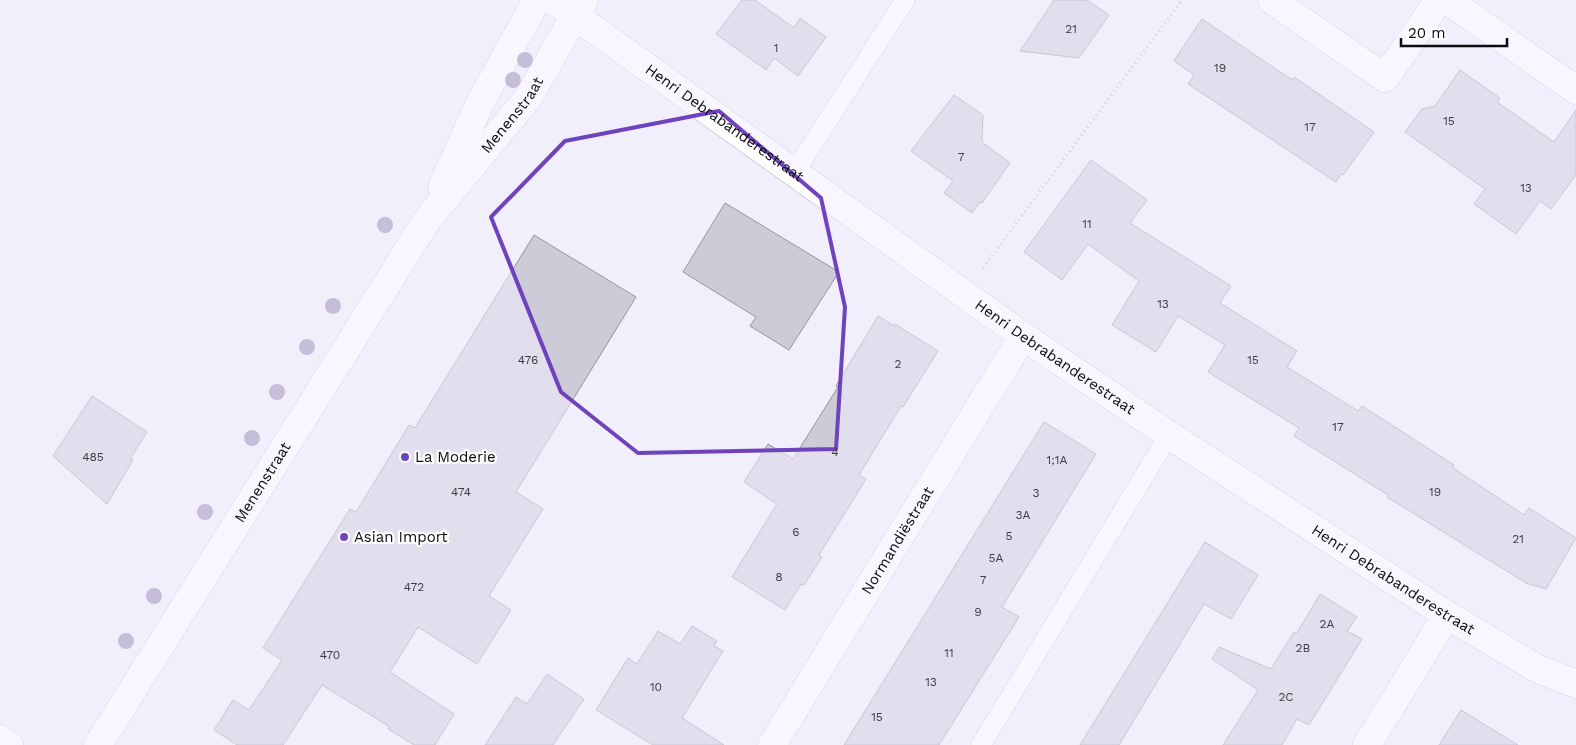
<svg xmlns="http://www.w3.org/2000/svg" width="1576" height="745" viewBox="0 0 1576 745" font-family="'Work Sans',sans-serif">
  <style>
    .building { fill: #cecbd9; stroke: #9794a2 }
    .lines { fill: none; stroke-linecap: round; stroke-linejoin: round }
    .lane-casing { stroke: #bab7c5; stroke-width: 20 }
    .street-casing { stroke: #bab7c5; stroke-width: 29 }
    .secondary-casing { stroke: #bab7c5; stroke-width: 29 }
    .path { stroke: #a9a6b2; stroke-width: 3; stroke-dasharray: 1 4; stroke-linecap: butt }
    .lane { stroke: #fff; stroke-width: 19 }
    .street { stroke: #fff; stroke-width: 28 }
    .secondary { stroke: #fff; stroke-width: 28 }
    .tree { fill: #9084aa }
    .marked { fill: none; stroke: #6e43bb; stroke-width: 4; stroke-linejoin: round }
    .poi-dot { fill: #6e43bb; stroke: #fff; stroke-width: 2 }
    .labels { text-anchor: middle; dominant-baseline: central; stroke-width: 4.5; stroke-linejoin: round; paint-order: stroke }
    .number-label { font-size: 12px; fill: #3c3b42 }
    .street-label { font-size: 15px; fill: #0c0b10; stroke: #fff }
    .poi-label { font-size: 15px; fill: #0c0b10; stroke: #fff; text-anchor: start }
  </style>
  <rect width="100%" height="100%" fill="#f2effd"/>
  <path class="building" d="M742,0h13l39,28 6,-10 26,19 -28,39 -24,-18 -8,12 -50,-36z
    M1054,0h33l22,15 -30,43 -59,-7z
    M1202,19l90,61 2,-3 80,55 -31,43 -2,-1 -5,8 -148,-98 6,-9 -20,-14z
    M1460,70l40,28 -3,4 57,40 22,-32v65l-25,34 -11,-8 -24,33 -42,-30 11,-15 -80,-57 17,-23 13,-3z
    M954,95l29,20 -1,27 28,21 -28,40 -2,-1 -8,11 -28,-20 9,-12 -42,-30z
    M1091,160l56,40 -17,23 101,63 -11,17 77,48 -10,16 71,44 4,-5 92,59 -1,3 71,47 5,-7 47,30 -30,51 -20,-6 -89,-55 -50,-31 1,-2 -94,-59 5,-8 -91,-56 17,-27 -47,-29 -22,36 -44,-27 27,-44 -51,-37 -26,36 -38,-28z
    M725,203l114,69 -50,78 -39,-24 6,-9 -73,-45z
    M534,235l102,62 -120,195 27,17 -54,87 22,14 -34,54 -59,-37 -28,45 64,42 -19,31h-21l-26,-16 2,-2 -68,-42 -39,60h-46l-23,-15 19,-30 16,10 33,-50 -19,-12 87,-139 6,3 53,-87 6,3z
    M878,316l16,10 1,-2 43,27 -35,56 -2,-1 -42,69 7,4 -47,76 3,2 -18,28 -3,-1 -16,26 -53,-33 45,-73 -33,-22 24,-38 25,15 45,-72 -2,-1z
    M92,396l55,36 -17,27 3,1 -26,44 -54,-48z
    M1044,422l52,32 -94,153 17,10 -80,128h-95z
    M1205,542l53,33 -27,44 -27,-15 -85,141h-39z
    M1320,594l37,23 -10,14 15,8 -53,86 -12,-6 -15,26h-59l35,-55 -46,-31 7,-12 52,22 23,-37 3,1z
    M692,626l25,15 -3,5 9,5 -41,67 42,27h-71l-57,-35 32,-52 9,6 21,-33 22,13z
    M547,674l37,25 -31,46h-68l31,-48 11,7z
    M1461,710l57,35h-79z"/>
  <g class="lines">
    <g class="lane-casing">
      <path id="lane" d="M794,173l111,-173
        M981,745l188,-310"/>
    </g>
    <g class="street-casing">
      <g id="street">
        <path id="s1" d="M553,0l470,336 146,99 278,180 89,53 40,16"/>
        <path d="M1272,0l113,78 54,-78"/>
        <path d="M1447,0l129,90"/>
        <path d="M0,739l9,6"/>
        <path id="s2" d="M772,745l251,-409"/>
        <path d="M1367,745l80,-130"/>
      </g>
    </g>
    <g class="secondary-casing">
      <g id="secondary">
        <path d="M442,187l38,-84 57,-103"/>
        <path id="s3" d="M98,745l329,-525 101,-122 56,-98"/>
      </g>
    </g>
    <path class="path" d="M983,268l199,-268"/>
    <use href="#lane" class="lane"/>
    <use href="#street" class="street"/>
    <use href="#secondary" class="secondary"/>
  </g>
  <g class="tree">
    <circle cx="525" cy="60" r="8"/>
    <circle cx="513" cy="80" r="8"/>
    <circle cx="385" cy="225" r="8"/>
    <circle cx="333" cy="306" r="8"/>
    <circle cx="307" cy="347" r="8"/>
    <circle cx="277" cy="392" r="8"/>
    <circle cx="252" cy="438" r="8"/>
    <circle cx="205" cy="512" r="8"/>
    <circle cx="154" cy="596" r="8"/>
    <circle cx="126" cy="641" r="8"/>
  </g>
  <path d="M0 0H1576V745H0ZM719,111l102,87 24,109 -9,142 -198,4 -77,-61 -70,-175 74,-76z" fill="#f2effd" fill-opacity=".55" fill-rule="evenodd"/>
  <path class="marked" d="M719,111l102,87 24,109 -9,142 -198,4 -77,-61 -70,-175 74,-76z"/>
  <g class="poi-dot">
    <circle cx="405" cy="457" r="5"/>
    <circle cx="344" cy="537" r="5"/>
  </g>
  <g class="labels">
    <g class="number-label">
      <text x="1071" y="29">21</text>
      <text x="776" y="48">1</text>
      <text x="1220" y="68">19</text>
      <text x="1449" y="121">15</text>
      <text x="1310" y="127">17</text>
      <text x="961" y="157">7</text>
      <text x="1526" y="188">13</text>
      <text x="1087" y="224">11</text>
      <text x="1163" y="304">13</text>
      <text x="528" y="360">476</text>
      <text x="1253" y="360">15</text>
      <text x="898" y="364">2</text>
      <text x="1338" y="427">17</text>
      <text x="835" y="452">4</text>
      <text x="93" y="457">485</text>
      <text x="1057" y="460">1;1A</text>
      <text x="461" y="492">474</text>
      <text x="1435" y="492">19</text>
      <text x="1036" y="493">3</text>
      <text x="1023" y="515">3A</text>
      <text x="796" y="532">6</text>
      <text x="1009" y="536">5</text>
      <text x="1518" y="539">21</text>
      <text x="996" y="558">5A</text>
      <text x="779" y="577">8</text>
      <text x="983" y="580">7</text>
      <text x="414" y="587">472</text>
      <text x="978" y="612">9</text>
      <text x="1327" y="624">2A</text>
      <text x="1303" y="648">2B</text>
      <text x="949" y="653">11</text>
      <text x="330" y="655">470</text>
      <text x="931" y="682">13</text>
      <text x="656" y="687">10</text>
      <text x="1286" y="697">2C</text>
      <text x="877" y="717">15</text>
    </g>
    <g class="street-label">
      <text stroke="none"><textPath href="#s3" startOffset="755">Menenstraat</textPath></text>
      <text stroke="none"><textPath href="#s1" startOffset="211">Henri Debrabanderestraat</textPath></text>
      <text stroke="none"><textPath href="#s1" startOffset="616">Henri Debrabanderestraat</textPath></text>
      <text stroke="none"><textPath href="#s3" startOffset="310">Menenstraat</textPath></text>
      <text stroke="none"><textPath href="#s2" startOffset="240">Normandiëstraat</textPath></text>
      <text stroke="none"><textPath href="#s1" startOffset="1021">Henri Debrabanderestraat</textPath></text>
    </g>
    <g class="poi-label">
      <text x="415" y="457">La Moderie</text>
      <text x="354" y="537">Asian Import</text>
    </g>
  </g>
  <path d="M1401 38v8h106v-8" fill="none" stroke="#0c0b10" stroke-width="2.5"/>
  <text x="1408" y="38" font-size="15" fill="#0c0b10" stroke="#ffffff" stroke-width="4" paint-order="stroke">20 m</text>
</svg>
